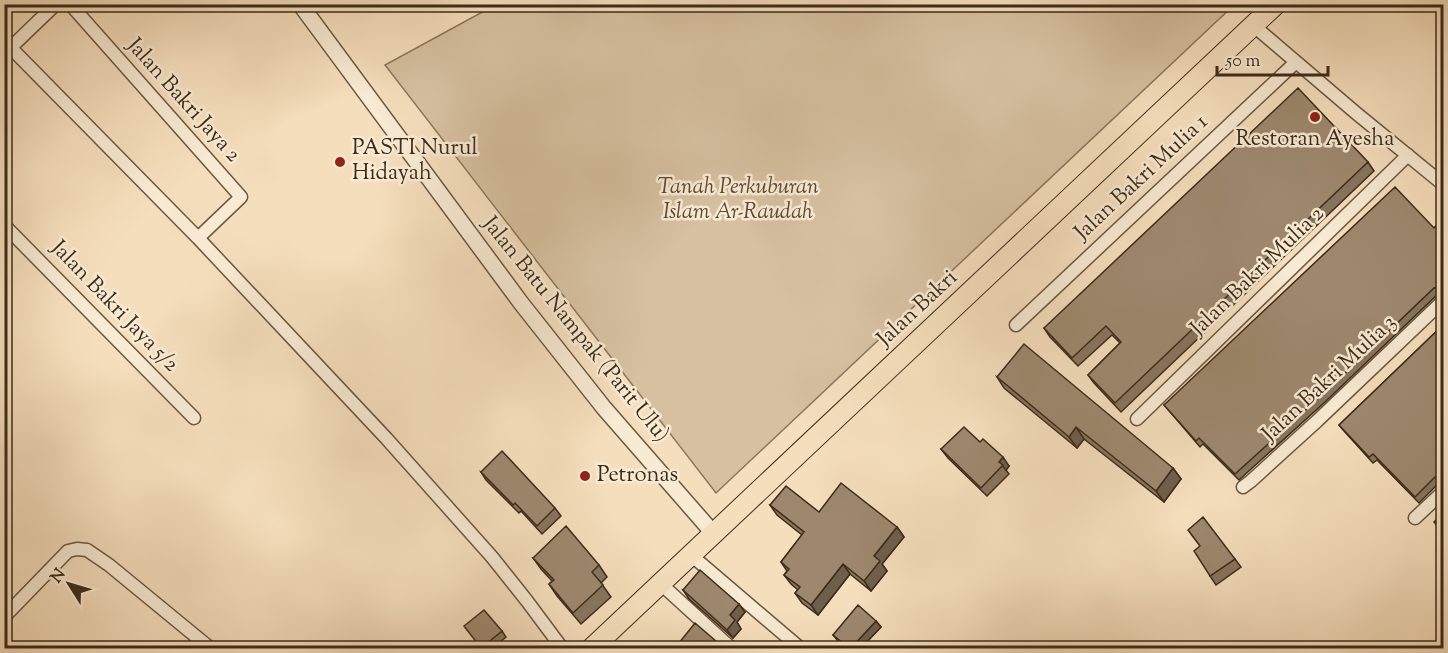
<svg xmlns="http://www.w3.org/2000/svg" width="1448" height="653" viewBox="0 0 1448 653" font-family="'Sorts Mill Goudy',serif">
  <style>
    .green { fill: #d6c0a0; stroke: #8a765d; stroke-width: 1.5 }
    .lines { fill: none; stroke-linecap: round; stroke-linejoin: round }
    .minor-casing { stroke: #6b5842; stroke-width: 15 }
    .tertiary-casing { stroke: #6b5842; stroke-width: 18 }
    .primary-casing { stroke: #3d2b1a; stroke-width: 22 }
    .minor { stroke: #f8ead3; stroke-width: 12 }
    .tertiary { stroke: #f8ead3; stroke-width: 15 }
    .primary { stroke: #f5debc; stroke-width: 20 }
    .wall { fill: #87755f; stroke: #3d2b1a; stroke-width: 1.5 }
    .shaded-wall { fill: #6e5f4d; stroke: #3d2b1a; stroke-width: 1.5 }
    .building { fill: #9d886e; stroke: #3d2b1a; stroke-width: 1.5 }
    .poi-dot { fill: #8f2418; stroke: #f8ead3; stroke-width: 2 }
    .labels { text-anchor: middle; dominant-baseline: central; stroke-width: 5; stroke-linejoin: round; paint-order: stroke }
    .street-label { font-size: 22px; fill: #3d2b1a; stroke: #f8ead3 }
    .poi-label { font-size: 22px; fill: #3d2b1a; stroke: #f8ead3; text-anchor: start }
    .park-label { font-size: 22px; font-style: italic; fill: #5c4935; stroke: #f8ead3 }
  </style>
  <rect width="100%" height="100%" fill="#f5debc"/>
  <filter id="stains"><feTurbulence type="fractalNoise" baseFrequency=".00333" numOctaves="4"/><feColorMatrix values="0 0 0 0 .2 0 0 0 0 .09 0 0 0 0 .02 0 0 0 .5 -.17"/></filter>
  <radialGradient id="worn" r=".72"><stop offset=".6" stop-color="#630" stop-opacity="0"/><stop offset="1" stop-color="#630" stop-opacity=".3"/></radialGradient>
  <path class="green" d="M497,4h737v1l-518,488 -331,-428z"/>
  <g class="lines">
    <g class="minor-casing">
      <path id="minor" d="M70,4l171,193 -43,41
        M1254,26l102,87 88,72
        M11,48l187,190 188,200 106,119 35,44 35,47
        M4,54l52,-50
        M4,225l190,193
        M1016,325l280,-263
        M1137,419l271,-264
        M1243,487l8,-6 66,-60 127,-121
        M1415,518l29,-27
        M691,555l109,93
        M661,584l70,64
        M4,617l64,-66 9,-2 10,1 22,15 101,83"/>
    </g>
    <g class="tertiary-casing">
      <path id="tertiary" d="M300,4l221,299 83,105 110,126"/>
    </g>
    <g class="primary-casing">
      <path id="primary" d="M592,648l684,-644"/>
    </g>
    <use href="#minor" class="minor"/>
    <use href="#tertiary" class="tertiary"/>
    <use href="#primary" class="primary"/>
  </g>
  <path class="wall" d="M1368,162l6,9 -253,241 -27,-29 -6,-8 32,-32 -8,-8 -34,31 -28,-29 -6,-9z
    M1443,219v74l-5,1 -113,108 -86,78 -36,-36 -3,3 -36,-42 270,-177z
    M1443,325v154l-24,24 -42,-43 -4,3 -29,-32 -5,-6z
    M997,377l176,91 8,11 -17,23 -80,-63 -7,9 -73,-60z
    M980,442l29,24 -3,4 3,4 -22,22 -39,-38 -7,-9z
    M481,472l74,36 6,8 -19,18 -21,-23 -2,2 -33,-33z
    M770,505l49,7 78,15 7,10 -22,27 5,7 -16,20 -21,-17 -32,41 -16,-12 -7,-10 3,-3 -7,-6 -7,-9 3,-4 -6,-9 21,-27 -25,-20z
    M533,558l66,7 8,12 -6,6 10,14 -30,27 -24,-28 -8,-12 3,-3 -11,-12z
    M1235,559l6,8 -25,18 -6,-9z
    M683,590l62,22 -8,10 4,7 -8,9 -44,-39z
    M876,621l5,6 -20,21h-14l-9,-7 -5,-6z
    M502,631l4,6 -13,11h-12z"/>
  <path class="shaded-wall" d="M1076,427l8,12 -7,9 -8,-11z
    M1003,457l6,9 -3,4 -7,-8z
    M1173,468l8,11 -17,23 -8,-11z
    M897,527l7,10 -22,27 5,7 -16,20 -7,-10 10,-25z
    M843,564l7,10 -32,41 -7,-10z
    M739,604l6,8 -8,10 4,7 -8,9 -6,-8 3,-15z
    M876,621l5,6 -20,21h-10z"/>
  <path class="building" d="M1298,88l70,74 -253,241 -27,-28 33,-33 -15,-16 -34,32 -28,-30z
    M1395,187l39,41 9,-9v65l-2,2 -7,2 -113,108 -86,78 -36,-36 -3,3 -32,-36z
    M1443,325v144l-28,28 -42,-43 -4,3 -30,-32z
    M1024,344l149,124 -17,23 -80,-64 -7,10 -72,-60z
    M964,427l16,15 3,-3 20,18 -4,5 4,3 -22,23 -40,-39z
    M502,451l53,57 -18,18 -22,-23 -2,2 -32,-33z
    M841,483l56,44 -23,29 6,5 -16,20 -21,-17 -32,41 -16,-12 5,-6 -16,-12 5,-6 -8,-7 23,-30 -34,-27 16,-19 33,26z
    M1443,513v19l-9,-10z
    M1203,517l32,42 -25,17 -16,-25 6,-5 -12,-16z
    M566,526l33,39 -7,7 11,13 -30,28 -24,-29 5,-4 -21,-22z
    M700,570l39,34 -9,11 5,5 -8,10 -44,-40z
    M858,605l18,16 -25,27h-2l-16,-13z
    M484,610l18,21 -21,17 -17,-22z
    M695,623l29,25h-39l-6,-5z"/>
  <g class="poi-dot">
    <circle cx="1315" cy="117" r="6"/>
    <circle cx="340" cy="162" r="6"/>
    <circle cx="585" cy="476" r="6"/>
  </g>
  <g class="labels">
    <g class="street-label">
      <text transform="translate(183 101) rotate(48)">Jalan Bakri Jaya 2</text>
      <text transform="translate(1142 178) rotate(-43)">Jalan Bakri Mulia 1</text>
      <text transform="translate(1258 272) rotate(-44)">Jalan Bakri Mulia 2</text>
      <text transform="translate(114 307) rotate(46)">Jalan Bakri Jaya 5/2</text>
      <text transform="translate(918 309) rotate(-43)">Jalan Bakri</text>
      <text transform="translate(575 330) rotate(51)">Jalan Batu Nampak (Parit Ulu)</text>
      <text transform="translate(1330 379) rotate(-43)">Jalan Bakri Mulia 3</text>
    </g>
    <g class="poi-label">
      <text x="1315" y="140" text-anchor="middle">Restoran Ayesha</text>
      <text x="352" y="149">PASTI Nurul<tspan x="352" dy="25">Hidayah</tspan></text>
      <text x="597" y="476">Petronas</text>
    </g>
    <g class="park-label">
      <text x="738" y="188">Tanah Perkuburan<tspan x="738" dy="25">Islam Ar-Raudah</tspan></text>
    </g>
  </g>
  <rect width="1448" height="653" fill="none" stroke="#f5debc" stroke-width="24"/>
  <rect x="6" y="6" width="1436" height="641" fill="none" stroke="#3d2b1a" stroke-width="3"/>
  <rect x="12" y="12" width="1424" height="629" fill="none" stroke="#3d2b1a" stroke-width="1.5"/>
  <g transform="translate(69 584) rotate(307)" stroke="#f8ead3" stroke-width="4.5" paint-order="stroke">
  <path d="M0-4.5L10 22L0 15L-10 22Z" fill="#3d2b1a"/>
  <text y="-9" font-size="16" font-weight="bold" text-anchor="middle" fill="#3d2b1a">N</text>
  </g>
  <path d="M1217 66v9h111v-9" fill="none" stroke="#3d2b1a" stroke-width="3"/>
  <text x="1226" y="66" font-size="18" fill="#3d2b1a" stroke="#f8ead3" stroke-width="4.5" paint-order="stroke">50 m</text>
  <rect width="100%" height="100%" filter="url(#stains)"/>
  <rect width="100%" height="100%" fill="url(#worn)"/>
</svg>
